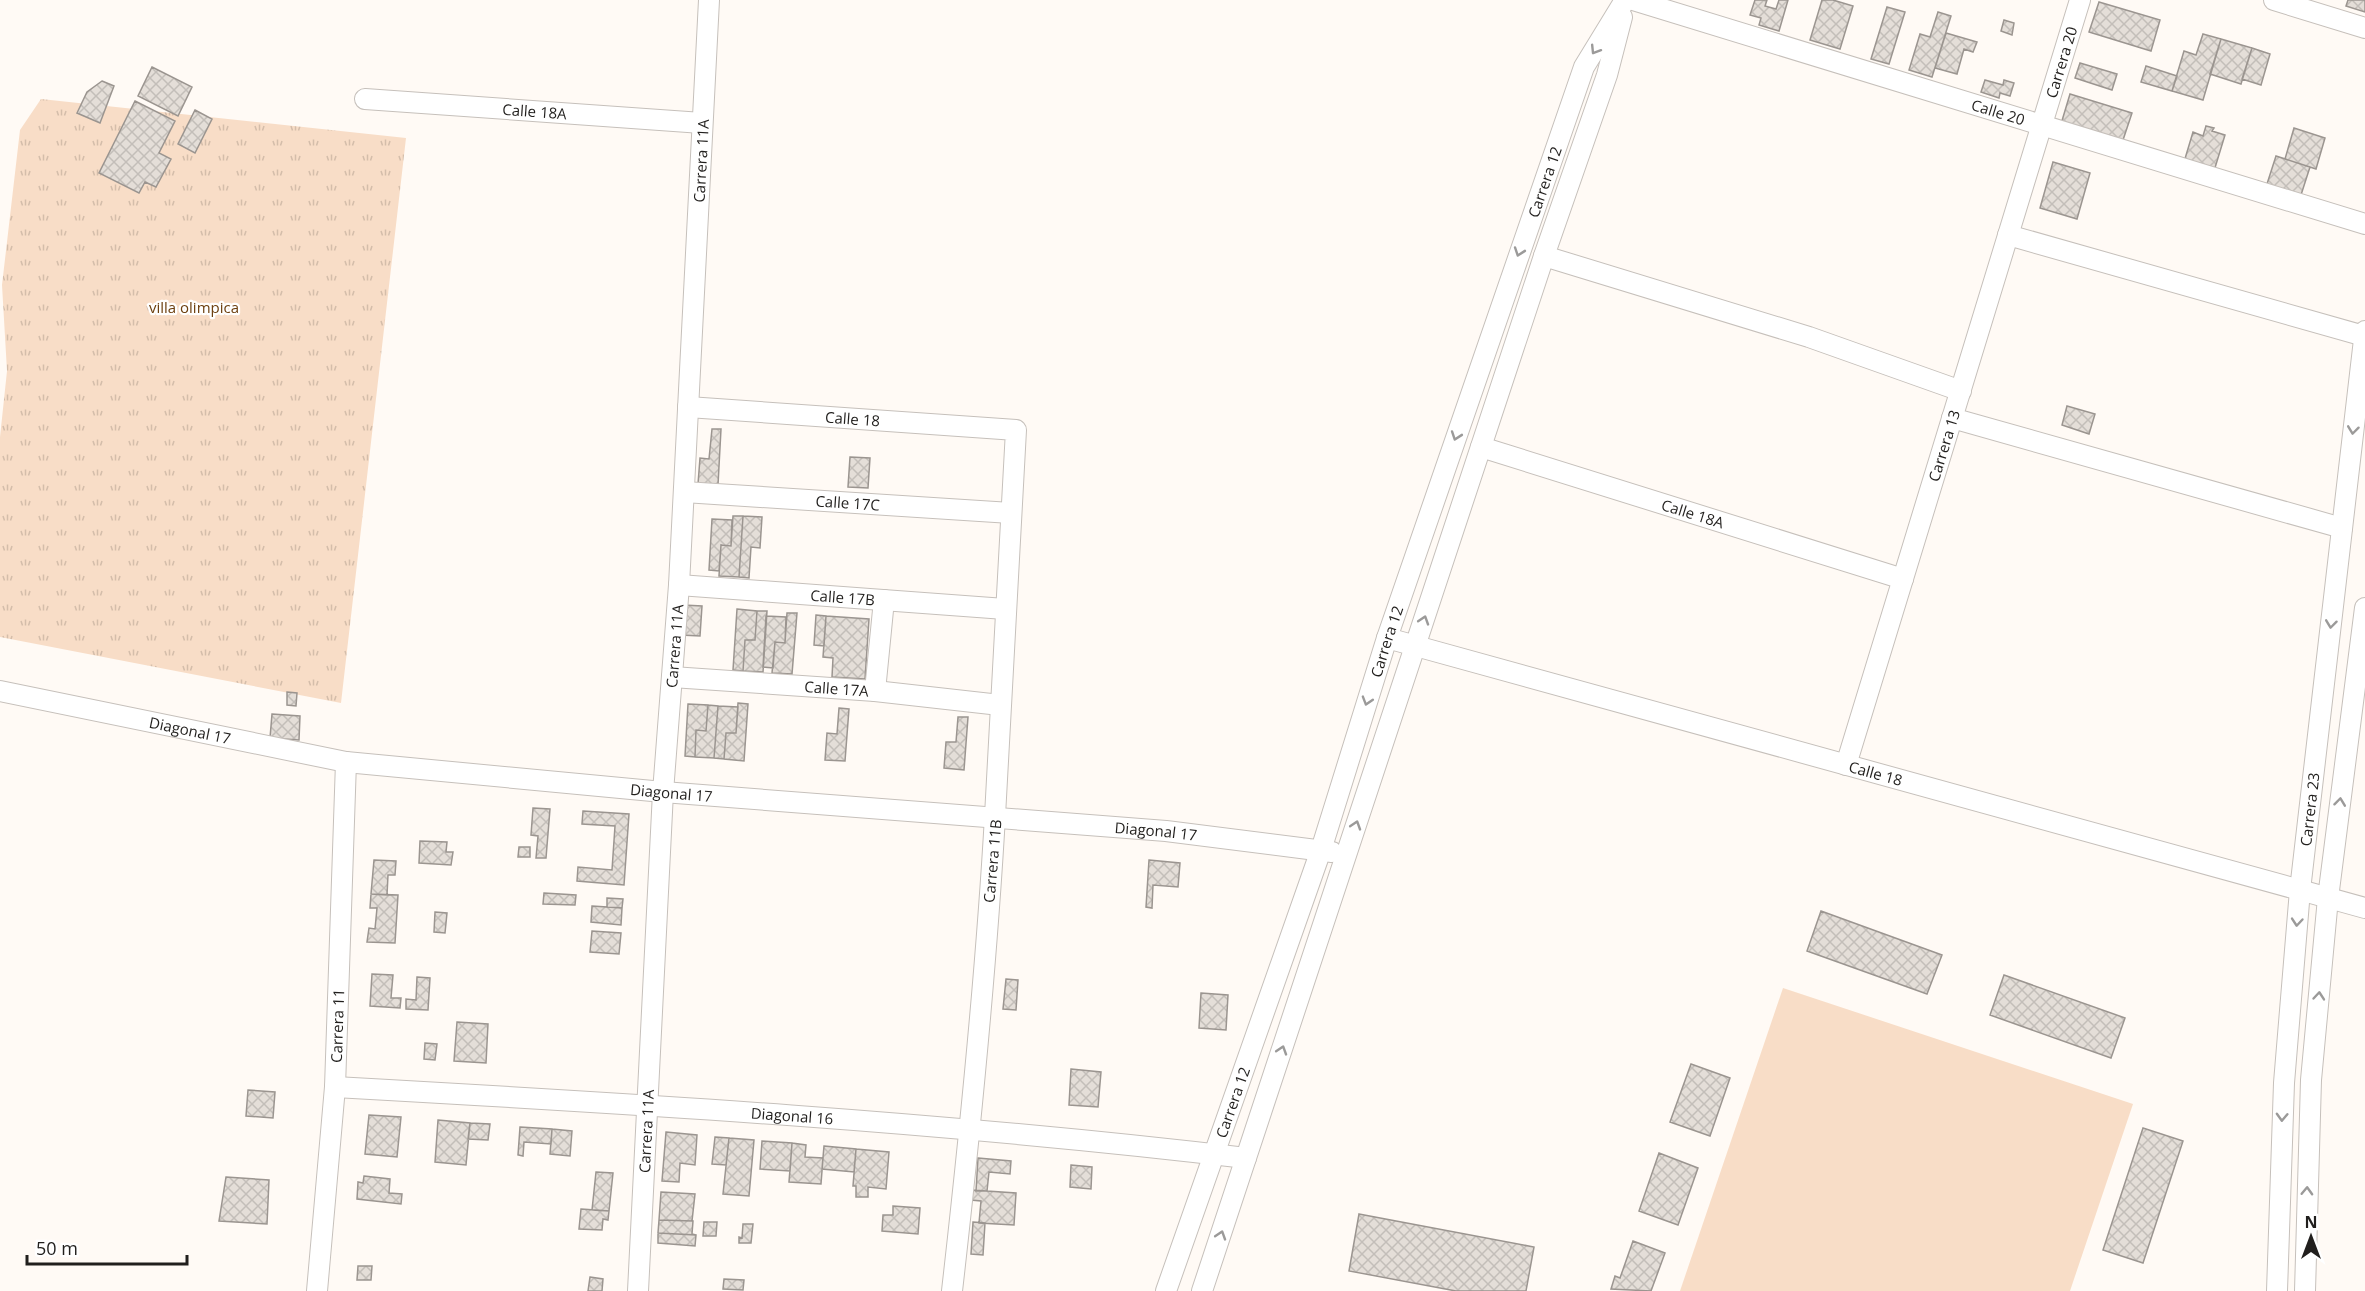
<svg xmlns="http://www.w3.org/2000/svg" width="2365" height="1291" viewBox="0 0 2365 1291" font-family="'Open Sans',sans-serif">
  <style>
    .green { fill: #f8ddc7 }
    .park { fill: url(#park-tufts) }
    .building { fill: url(#building-cross-hatch); stroke: #9b9590; stroke-width: 1.5 }
    .lines { fill: none; stroke-linecap: round; stroke-linejoin: round }
    .minor-casing { stroke: #c6c0bb; stroke-width: 22 }
    .minor { stroke: #fff; stroke-width: 20 }
    .oneway { stroke: #9b9a99 }
    .labels { text-anchor: middle; dominant-baseline: central; stroke-width: 4.5; stroke-linejoin: round; paint-order: stroke }
    .street-label { font-size: 15px; fill: #211f1d; stroke: #fff }
    .park-label { font-size: 15px; fill: #6c3f0e; stroke: #fff }
  </style>
  <defs>
    <pattern id="park-tufts" width="24" height="20" patternUnits="userSpaceOnUse" patternTransform="scale(1.5)"><rect width="24" height="20" fill="#f8ddc7"/><path d="M3 7l-1-3M5 7V3M7 7l1-3M15 17l-1-3M17 17v-4M19 17l1-3" fill="none" stroke="#d4bdaa"/></pattern>
    <pattern id="building-cross-hatch" width="8" height="8" patternUnits="userSpaceOnUse" patternTransform="scale(1.5)"><rect width="8" height="8" fill="#e4ded8"/><path d="M0 0l8 8M0 8l8-8" fill="none" stroke="#c3beb9"/></pattern>
  </defs>
  <rect width="100%" height="100%" fill="#fffaf5"/>
  <path class="green" d="M1783,988l350,116 -63,187h-390z"/>
  <path class="park" d="M41,99l365,39 -65,565 -341,-66v-200l7,-66 -5,-86 18,-155z"/>
  <path class="building" d="M1755,0h12l-2,6 11,3 3,-9h9l-9,31 -20,-6 2,-7 -11,-3z
    M1822,0h11l20,6 -13,43 -30,-9z
    M2348,0h17v12l-19,-6z
    M2099,2l61,18 -9,31 -62,-19z
    M1887,7l18,5 -16,52 -18,-5z
    M1938,12l13,4 -19,61 -23,-7 11,-36 10,3z
    M2004,20l10,3 -2,12 -11,-4z
    M1946,33l31,9 -4,10 -9,-3 -7,25 -22,-6z
    M2203,34l18,5 -18,61 -31,-9 12,-40 12,4z
    M2221,39l31,9 -11,36 -31,-10z
    M2252,48l18,6 -9,31 -19,-6z
    M2080,63l37,11 -5,16 -37,-12z
    M2146,66l31,10 -5,15 -31,-9z
    M152,67l40,20 -14,29 -40,-20z
    M1985,80l18,5 1,-5 10,3 -4,13 -10,-3 -1,5 -18,-6z
    M102,81l12,5 -14,37 -23,-10 10,-21z
    M2070,94l62,19 -10,30 -61,-19z
    M135,101l40,20 -16,32 12,6 -15,28 -11,-5 -6,11 -40,-20z
    M195,110l17,9 -17,34 -17,-9z
    M2206,126l8,2 -2,3 13,4 -11,36 -30,-9 9,-30 10,4z
    M2294,128l31,10 -9,31 -31,-10z
    M2276,156l34,11 -10,31 -34,-11z
    M2053,162l37,11 -13,46 -37,-11z
    M2067,406l28,8 -6,20 -27,-9z
    M712,429h9l-3,56 -20,-1 2,-26 9,1z
    M850,457l20,1 -2,30 -20,-1z
    M733,516h10l-4,61 -20,-1 2,-31 10,1z
    M743,516l19,1 -2,31 -9,-1 -2,31 -10,-1z
    M712,519l20,1 -1,26 -10,-1 -2,26 -10,-1z
    M683,605l19,1 -2,30 -19,-1z
    M737,609l20,2 -2,29h-10l-2,31 -10,-1z
    M757,611h10l-4,61 -20,-1 2,-31h10z
    M787,613h10l-5,61 -20,-1 3,-31 10,1z
    M816,615l10,1 -2,30 -10,-1z
    M766,616l20,1 -1,26 -10,-1 -2,26 -10,-1z
    M826,616l43,3 -4,60 -33,-2 1,-19 -10,-1z
    M287,692l10,1 -1,13 -9,-1z
    M738,703l10,1 -4,57 -20,-2 2,-26h10z
    M688,704l20,1 -2,26 -10,-1 -1,27 -10,-1z
    M708,705l10,1 -4,52 -19,-1 1,-27 10,1z
    M718,706l20,1 -2,26h-10l-2,26 -10,-1z
    M839,708l10,1 -4,52 -20,-1 2,-27 10,1z
    M272,714l28,2 -1,24 -29,-2z
    M958,717h10l-4,53 -20,-2 2,-26h10z
    M533,808l17,1 -4,49h-10l2,-22 -7,-1z
    M583,811l46,3 -5,71 -47,-4 1,-14 34,3 3,-44 -33,-2z
    M420,841l27,1 -1,10h7l-2,13 -32,-2z
    M519,847h11v10h-12z
    M374,860l22,1 -1,14h-7l-1,20 -16,-1z
    M1149,860l31,3 -2,24 -25,-2 -1,23 -6,-1z
    M544,893l32,2 -1,10 -32,-1z
    M371,894l27,1 -3,48 -28,-1 2,-14 6,1 2,-21h-7z
    M607,898l16,1 -1,9 -15,-1z
    M592,906l30,2 -1,17 -30,-3z
    M1821,911l121,44 -15,39 -120,-43z
    M435,912l12,1 -2,20 -11,-1z
    M592,931l29,2 -2,21 -29,-2z
    M372,974l21,1 -2,23h10l-1,10 -30,-2z
    M2004,975l121,43 -14,40 -121,-43z
    M417,977l13,1 -2,32 -22,-1v-10l10,1z
    M1006,979l12,1 -2,30 -13,-1z
    M1201,993l27,2 -2,35 -27,-2z
    M457,1022l31,2 -2,39 -32,-2z
    M425,1043l12,1 -2,16 -11,-1z
    M1691,1064l39,14 -20,58 -40,-14z
    M1071,1069l30,3 -3,35 -29,-2z
    M248,1090l27,2 -2,26 -27,-2z
    M369,1115l32,2 -4,40 -32,-3z
    M438,1120l32,3 -4,42 -31,-3z
    M470,1123l20,1 -2,16 -20,-1z
    M520,1127l32,2 -1,15 -27,-2 -1,14 -5,-1z
    M2143,1128l40,13 -40,122 -40,-13z
    M552,1129l20,2 -2,25 -20,-2z
    M666,1132l31,3 -2,30 -15,-2 -1,19 -17,-1z
    M715,1137l14,1 -3,27 -14,-1z
    M729,1138l25,2 -5,56 -26,-2z
    M762,1141l30,2 -2,28 -30,-2z
    M792,1143l14,2 -1,12 18,1 -2,26 -32,-2z
    M824,1146l32,3 -2,23 -32,-3z
    M856,1149l33,3 -3,37 -18,-2v10h-12v-11h-3z
    M1659,1153l39,15 -20,57 -39,-14z
    M978,1158l33,3 -1,13 -21,-2 -2,19h-11z
    M1071,1165l21,2 -1,22 -21,-2z
    M596,1172l17,1 -4,38 -17,-1z
    M364,1176l26,3 -1,14 13,1 -1,10 -44,-5 1,-17 5,1z
    M226,1177l43,3 -2,44 -48,-3z
    M972,1190l44,3 -2,32 -35,-2 2,-22 -10,-1z
    M661,1192l34,2 -3,27 -33,-1z
    M893,1206l27,2 -2,26 -36,-3 1,-16h10z
    M581,1209l28,2 -1,9 -5,-1 -1,11 -23,-1z
    M1359,1214l175,33 -8,44h-70l-107,-20z
    M659,1220l34,1 -1,13 4,1 -38,-2z
    M704,1222h13l-1,14h-13z
    M973,1222l12,1 -2,32 -12,-1z
    M743,1224h10l-2,19h-12v-6l3,1z
    M658,1233l38,2 -1,11 -37,-3z
    M1633,1241l32,12 -14,38 -40,-2 4,-13 5,2z
    M358,1266h14l-1,14h-14z
    M590,1277l13,2 -1,12h-14z
    M724,1279l20,1 -1,10 -20,-1z"/>
  <g class="lines">
    <g class="minor-casing">
      <g id="minor">
        <path id="s1" d="M1633,0l732,224"/>
        <path d="M2274,0l91,28"/>
        <path id="s2" d="M365,99l337,24"/>
        <path d="M2008,235l356,101"/>
        <path d="M1544,256l265,81 152,54"/>
        <path id="s3" d="M688,407l328,23c-8,129 -13,257 -21,386 -9,159 -25,317 -43,475"/>
        <path d="M1952,418l390,110"/>
        <path id="s4" d="M1481,447l422,132"/>
        <path id="s5" d="M684,492l327,21"/>
        <path id="s6" d="M679,585l326,24"/>
        <path id="s7" d="M1387,638l978,270"/>
        <path id="s8" d="M672,677l203,14 125,14"/>
        <path id="s9" d="M0,691l346,71 317,30 503,39 166,21"/>
        <path d="M875,691l9,-91"/>
        <path id="s10" d="M1846,765l234,-765"/>
        <path id="s11" d="M335,1087c304,17 609,35 911,71"/>
        <path id="s12" d="M317,1291l18,-204 11,-325"/>
        <path id="s13" d="M638,1291l25,-499 16,-207 30,-585"/>
        <path id="s14" d="M1166,1291l155,-441 66,-212 197,-571 41,-67"/>
        <path d="M1202,1291l342,-1035 63,-181 15,-58"/>
        <path id="s15" d="M2277,1291l7,-208 16,-193 65,-559"/>
        <path d="M2305,1291l6,-211 17,-182 37,-290"/>
      </g>
    </g>
    <use href="#minor" class="minor"/>
  </g>
  <defs><path id="oneway-chevron" d="M-2-3.5L2.5 0L-2 3.5" fill="none" stroke-width="1.6" stroke-linecap="round" stroke-linejoin="round" transform="scale(1.5)"/></defs>
  <g class="oneway">
    <use href="#oneway-chevron" transform="translate(1595 50) rotate(122)"/>
    <use href="#oneway-chevron" transform="translate(1519 252) rotate(109)"/>
    <use href="#oneway-chevron" transform="translate(2353 430) rotate(97)"/>
    <use href="#oneway-chevron" transform="translate(1456 436) rotate(109)"/>
    <use href="#oneway-chevron" transform="translate(1424 620) rotate(-72)"/>
    <use href="#oneway-chevron" transform="translate(2331 624) rotate(97)"/>
    <use href="#oneway-chevron" transform="translate(1367 701) rotate(107)"/>
    <use href="#oneway-chevron" transform="translate(2340 802) rotate(-83)"/>
    <use href="#oneway-chevron" transform="translate(1356 825) rotate(-72)"/>
    <use href="#oneway-chevron" transform="translate(2297 922) rotate(95)"/>
    <use href="#oneway-chevron" transform="translate(2319 996) rotate(-85)"/>
    <use href="#oneway-chevron" transform="translate(1282 1050) rotate(-72)"/>
    <use href="#oneway-chevron" transform="translate(2282 1117) rotate(92)"/>
    <use href="#oneway-chevron" transform="translate(2307 1191) rotate(-88)"/>
    <use href="#oneway-chevron" transform="translate(1221 1235) rotate(-72)"/>
  </g>
  <g class="labels">
    <g class="street-label">
      <text stroke="none"><textPath href="#s10" startOffset="735">Carrera 20</textPath></text>
      <text stroke="none"><textPath href="#s2" startOffset="170">Calle 18A</textPath></text>
      <text stroke="none"><textPath href="#s1" startOffset="382">Calle 20</textPath></text>
      <text stroke="none"><textPath href="#s13" startOffset="1132">Carrera 11A</textPath></text>
      <text stroke="none"><textPath href="#s14" startOffset="1172">Carrera 12</textPath></text>
      <text stroke="none"><textPath href="#s3" startOffset="165">Calle 18</textPath></text>
      <text stroke="none"><textPath href="#s10" startOffset="334">Carrera 13</textPath></text>
      <text stroke="none"><textPath href="#s5" startOffset="164">Calle 17C</textPath></text>
      <text stroke="none"><textPath href="#s4" startOffset="222">Calle 18A</textPath></text>
      <text stroke="none"><textPath href="#s6" startOffset="164">Calle 17B</textPath></text>
      <text stroke="none"><textPath href="#s14" startOffset="686">Carrera 12</textPath></text>
      <text stroke="none"><textPath href="#s13" startOffset="646">Carrera 11A</textPath></text>
      <text stroke="none"><textPath href="#s8" startOffset="165">Calle 17A</textPath></text>
      <text stroke="none"><textPath href="#s9" startOffset="194">Diagonal 17</textPath></text>
      <text stroke="none"><textPath href="#s7" startOffset="507">Calle 18</textPath></text>
      <text stroke="none"><textPath href="#s9" startOffset="680">Diagonal 17</textPath></text>
      <text stroke="none"><textPath href="#s15" startOffset="483">Carrera 23</textPath></text>
      <text stroke="none"><textPath href="#s9" startOffset="1166">Diagonal 17</textPath></text>
      <text transform="translate(992 861) rotate(-85)">Carrera 11B</text>
      <text stroke="none"><textPath href="#s12" startOffset="266">Carrera 11</textPath></text>
      <text stroke="none"><textPath href="#s14" startOffset="200">Carrera 12</textPath></text>
      <text stroke="none"><textPath href="#s11" startOffset="458">Diagonal 16</textPath></text>
      <text stroke="none"><textPath href="#s13" startOffset="160">Carrera 11A</textPath></text>
    </g>
    <g class="park-label">
      <text x="194" y="307">villa olimpica</text>
    </g>
  </g>
  <g transform="translate(2311 1237)" stroke="#ffffff" stroke-width="4.5" paint-order="stroke">
  <path d="M0-4.5L10 22L0 15L-10 22Z" fill="#211f1d"/>
  <text y="-9" font-size="16" font-weight="bold" text-anchor="middle" fill="#211f1d">N</text>
  </g>
  <path d="M27 1255v9h160v-9" fill="none" stroke="#211f1d" stroke-width="3"/>
  <text x="36" y="1255" font-size="18" fill="#211f1d" stroke="#ffffff" stroke-width="4.5" paint-order="stroke">50 m</text>
</svg>
